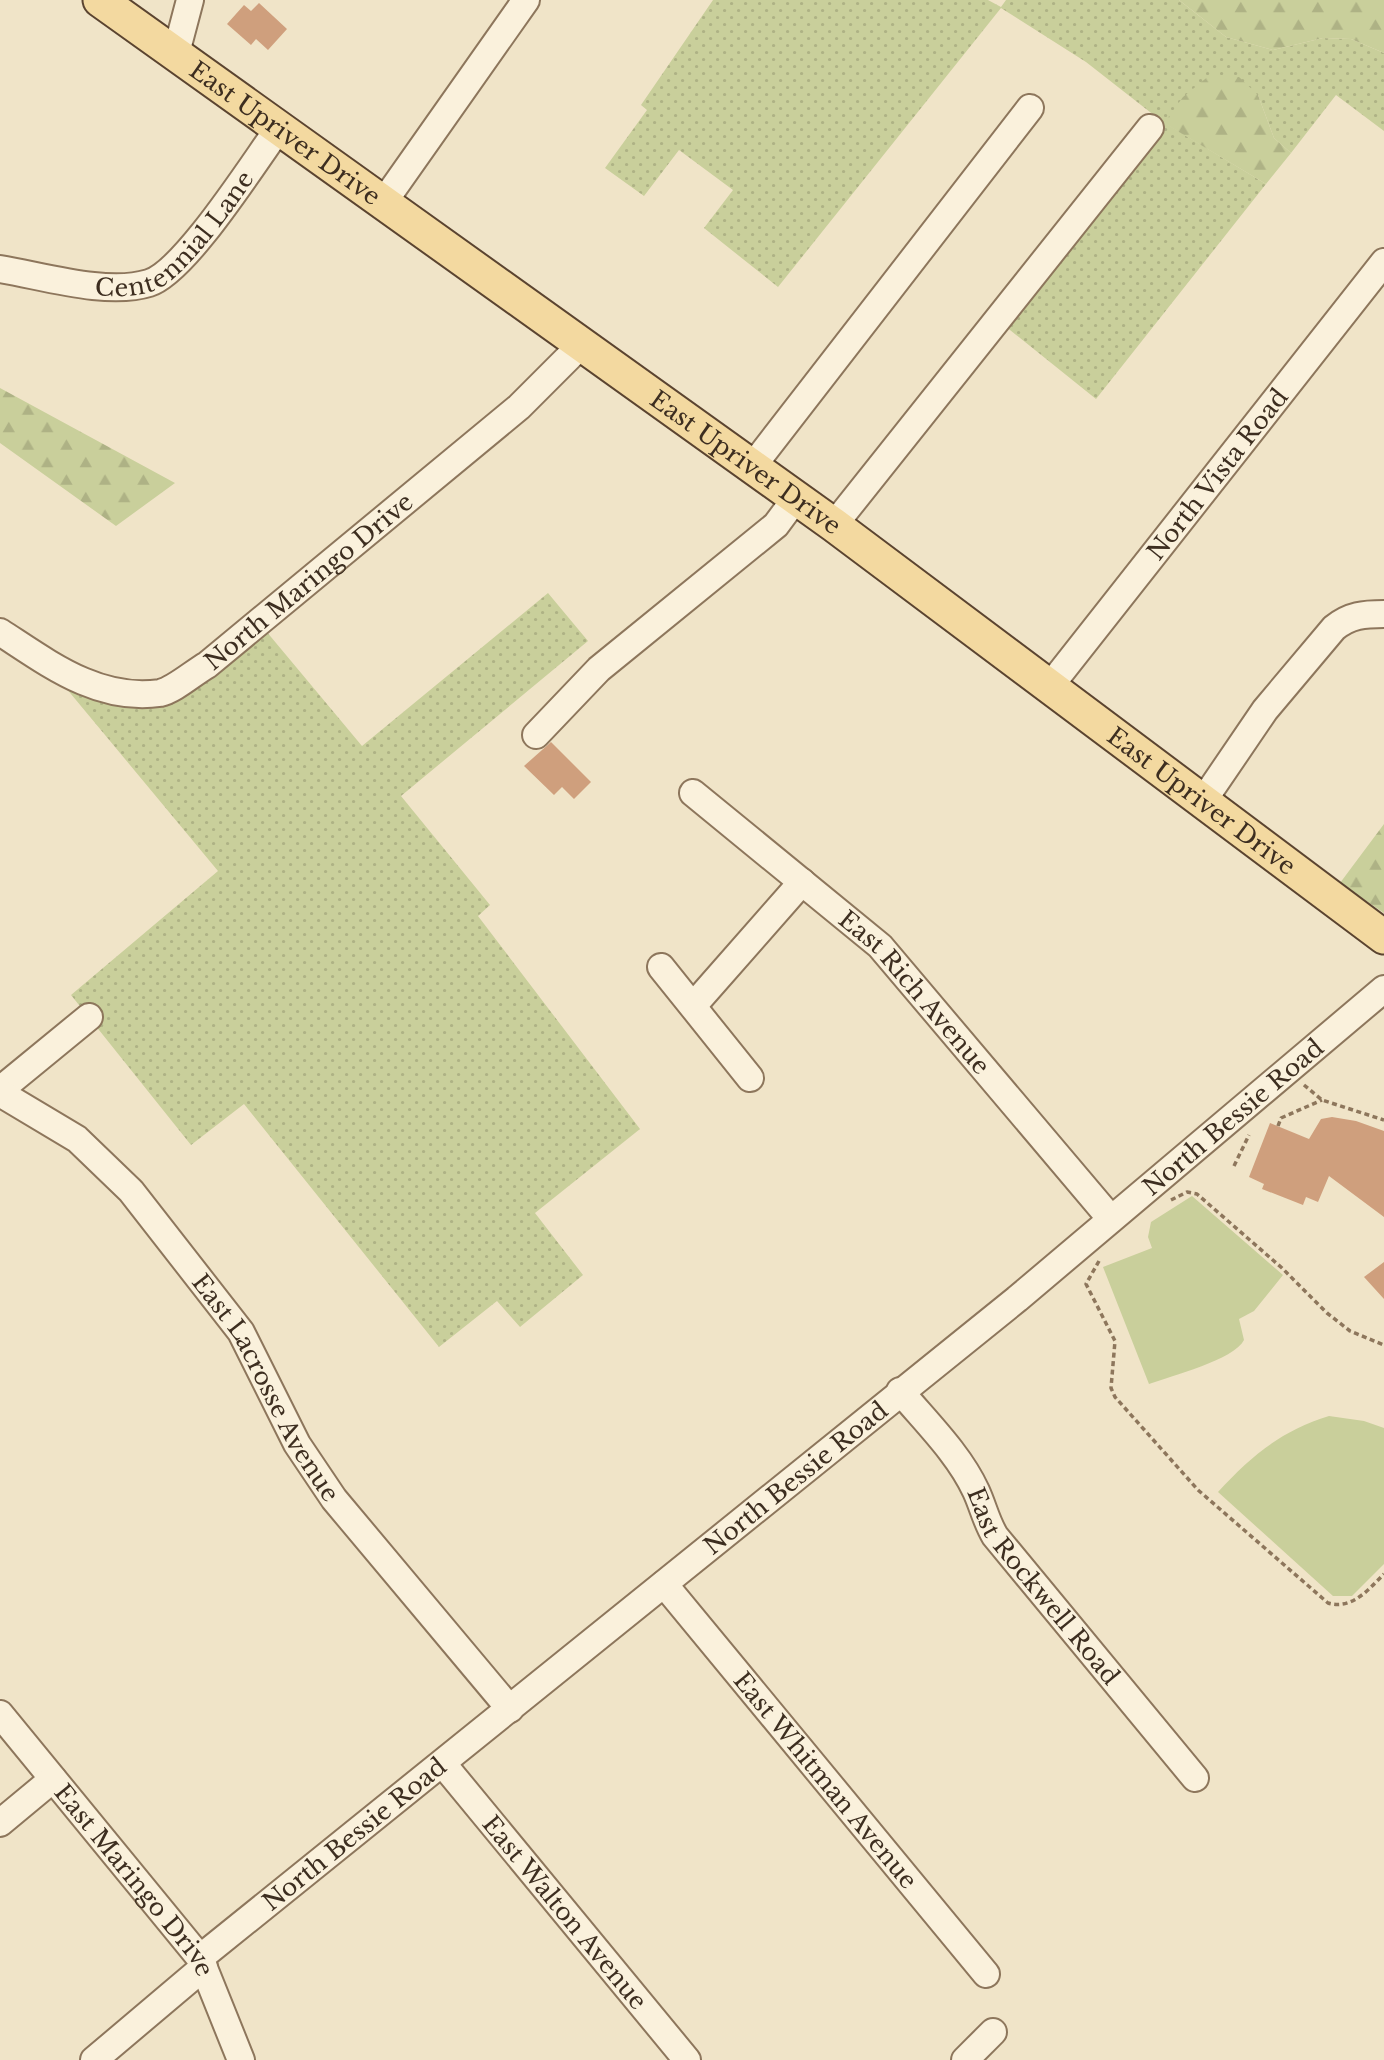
<svg xmlns="http://www.w3.org/2000/svg" width="1384" height="2060" viewBox="0 0 1384 2060" font-family="'Libre Baskerville',serif">
  <style>
    .grass { fill: url(#grass-dots) }
    .forest { fill: url(#forest-firs) }
    .park { fill: #c9cf9b }
    .building { fill: #cf9f7d }
    .lines { fill: none; stroke-linecap: round; stroke-linejoin: round }
    .minor-casing { stroke: #8d765c; stroke-width: 30 }
    .major-casing { stroke: #5b4430; stroke-width: 37 }
    .path { stroke: #8d765c; stroke-width: 3.5; stroke-dasharray: 5 3.5; stroke-linecap: butt }
    .minor { stroke: #faf1dc; stroke-width: 26 }
    .major { stroke: #f3d9a0; stroke-width: 33 }
    .labels { text-anchor: middle; dominant-baseline: central; stroke-width: 7; stroke-linejoin: round; paint-order: stroke }
    .street-label { font-size: 24px; fill: #3d2e20; stroke: #f7eed8 }
  </style>
  <defs>
    <pattern id="grass-dots" width="8" height="8" patternUnits="userSpaceOnUse" patternTransform="scale(1.75)"><rect width="8" height="8" fill="#c9cf9b"/><path d="M2 2h.1M6 6h.1" fill="none" stroke="#aeb285" stroke-width="1.8" stroke-linecap="round"/></pattern>
    <pattern id="forest-firs" width="22" height="20" patternUnits="userSpaceOnUse" patternTransform="scale(1.75)"><rect width="22" height="20" fill="#c9cf9b"/><path d="M5 1l3.5 6h-7zM16 11l3.5 6h-7z" fill="#aeb285"/></pattern>
  </defs>
  <rect width="100%" height="100%" fill="#f0e4c8"/>
  <path class="grass" d="M713,0h275l13,7 5,-7h173l47,37 47,13 50,-12 28,1 33,14v78l-48,-36 -45,58 -17,-15 -16,-43 -93,28 101,61 -170,215 -91,-73 159,-203 -78,-61 -85,-54 -223,279 -74,-59 29,-38 -54,-40 -35,46 -39,-28 42,-58 -6,-5z
    M548,593l40,48 -187,155 89,109 -12,11 162,213 -105,84 48,62 -63,52 -23,-26 -58,46 -195,-243 -53,41 -120,-150 147,-124 -152,-183 51,18 40,-4 109,-71 96,115z"/>
  <path class="forest" d="M1179,0h205v53l-33,-14 -28,-1 -50,12 -47,-13z
    M1210,75l29,2 19,18 16,43 17,15 -25,31 -102,-61 19,-26z
    M0,388l175,95 -59,43 -116,-83z
    M1384,824v89l-44,-30z"/>
  <path class="park" d="M1192,1196l91,79 -29,36 -15,8 5,21c-10,20 -73,36 -95,44l-46,-117 49,-19 -4,-11 3,-15z
    M1329,1416l35,5 20,7v136l-32,32h-19l-115,-104c34,-37 63,-61 111,-76z"/>
  <path class="building" d="M259,3l28,26 -19,21 -12,-11 -5,6 -24,-21 17,-19 7,6z
    M551,742l40,40 -17,17 -12,-12 -8,8 -30,-29z
    M1332,1117l24,4 28,10v86l-55,-41 -11,26 -12,-5 -3,8 -41,-16 2,-5 -15,-7 21,-54 39,16 12,-20z
    M1384,1262v37l-20,-22z"/>
  <g class="lines">
    <g class="minor-casing">
      <g id="minor">
        <path d="M176,53l14,-53"/>
        <path d="M383,203l143,-203"/>
        <path id="s1" d="M0,269c43,7 107,27 149,14 36,-11 105,-121 130,-155"/>
        <path d="M752,467l278,-359"/>
        <path d="M834,525l316,-397"/>
        <path id="s2" d="M0,632c48,31 98,70 160,61 14,-3 33,-20 47,-28l312,-258 62,-62"/>
        <path id="s3" d="M1050,686l334,-424"/>
        <path d="M536,735l63,-66 177,-144 20,-27"/>
        <path id="s4" d="M693,793l187,153 231,273"/>
        <path d="M1203,801l62,-91 69,-82c16,-13 30,-14 50,-14"/>
        <path d="M661,967l89,111"/>
        <path d="M693,1006l109,-124"/>
        <path d="M0,1090l89,-73"/>
        <path id="s5" d="M0,1093l77,46 54,52 110,141 56,112 37,55 176,210"/>
        <path id="s6" d="M900,1391c26,31 59,63 76,100 7,15 10,30 19,45l200,242"/>
        <path id="s7" d="M664,1584l322,390"/>
        <path id="s8" d="M0,1714l200,244 41,102"/>
        <path id="s9" d="M443,1764l244,296"/>
        <path d="M0,1823l53,-44"/>
        <path id="s10" d="M200,1958l817,-659 367,-310"/>
        <path d="M94,2060l110,-93"/>
        <path d="M965,2060l28,-28"/>
      </g>
    </g>
    <g class="major-casing">
      <g id="major">
        <path id="s11" d="M100,0l734,525 550,412"/>
      </g>
    </g>
    <path class="path" d="M1304,1085l18,15 62,20
      M1278,1126l3,-8 41,-18
      M1234,1166l15,-31
      M1171,1200l16,-8 10,2 85,74 45,45 23,18 34,14
      M1099,1261l-13,23 29,57 -4,47 4,9 83,93 130,113c24,7 40,-13 56,-29"/>
    <use href="#minor" class="minor"/>
    <use href="#major" class="major"/>
  </g>
  <g class="labels">
    <g class="street-label">
      <text stroke="none"><textPath href="#s11" startOffset="228">East Upriver Drive</textPath></text>
      <text stroke="none"><textPath href="#s1" startOffset="198">Centennial Lane</textPath></text>
      <text stroke="none"><textPath href="#s11" startOffset="794">East Upriver Drive</textPath></text>
      <text stroke="none"><textPath href="#s3" startOffset="270">North Vista Road</textPath></text>
      <text stroke="none"><textPath href="#s2" startOffset="362">North Maringo Drive</textPath></text>
      <text stroke="none"><textPath href="#s11" startOffset="1362">East Upriver Drive</textPath></text>
      <text stroke="none"><textPath href="#s4" startOffset="299">East Rich Avenue</textPath></text>
      <text stroke="none"><textPath href="#s10" startOffset="1332">North Bessie Road</textPath></text>
      <text stroke="none"><textPath href="#s5" startOffset="404">East Lacrosse Avenue</textPath></text>
      <text stroke="none"><textPath href="#s10" startOffset="765">North Bessie Road</textPath></text>
      <text stroke="none"><textPath href="#s6" startOffset="243">East Rockwell Road</textPath></text>
      <text stroke="none"><textPath href="#s7" startOffset="254">East Whitman Avenue</textPath></text>
      <text stroke="none"><textPath href="#s10" startOffset="198">North Bessie Road</textPath></text>
      <text stroke="none"><textPath href="#s8" startOffset="214">East Maringo Drive</textPath></text>
      <text stroke="none"><textPath href="#s9" startOffset="192">East Walton Avenue</textPath></text>
    </g>
  </g>
</svg>
